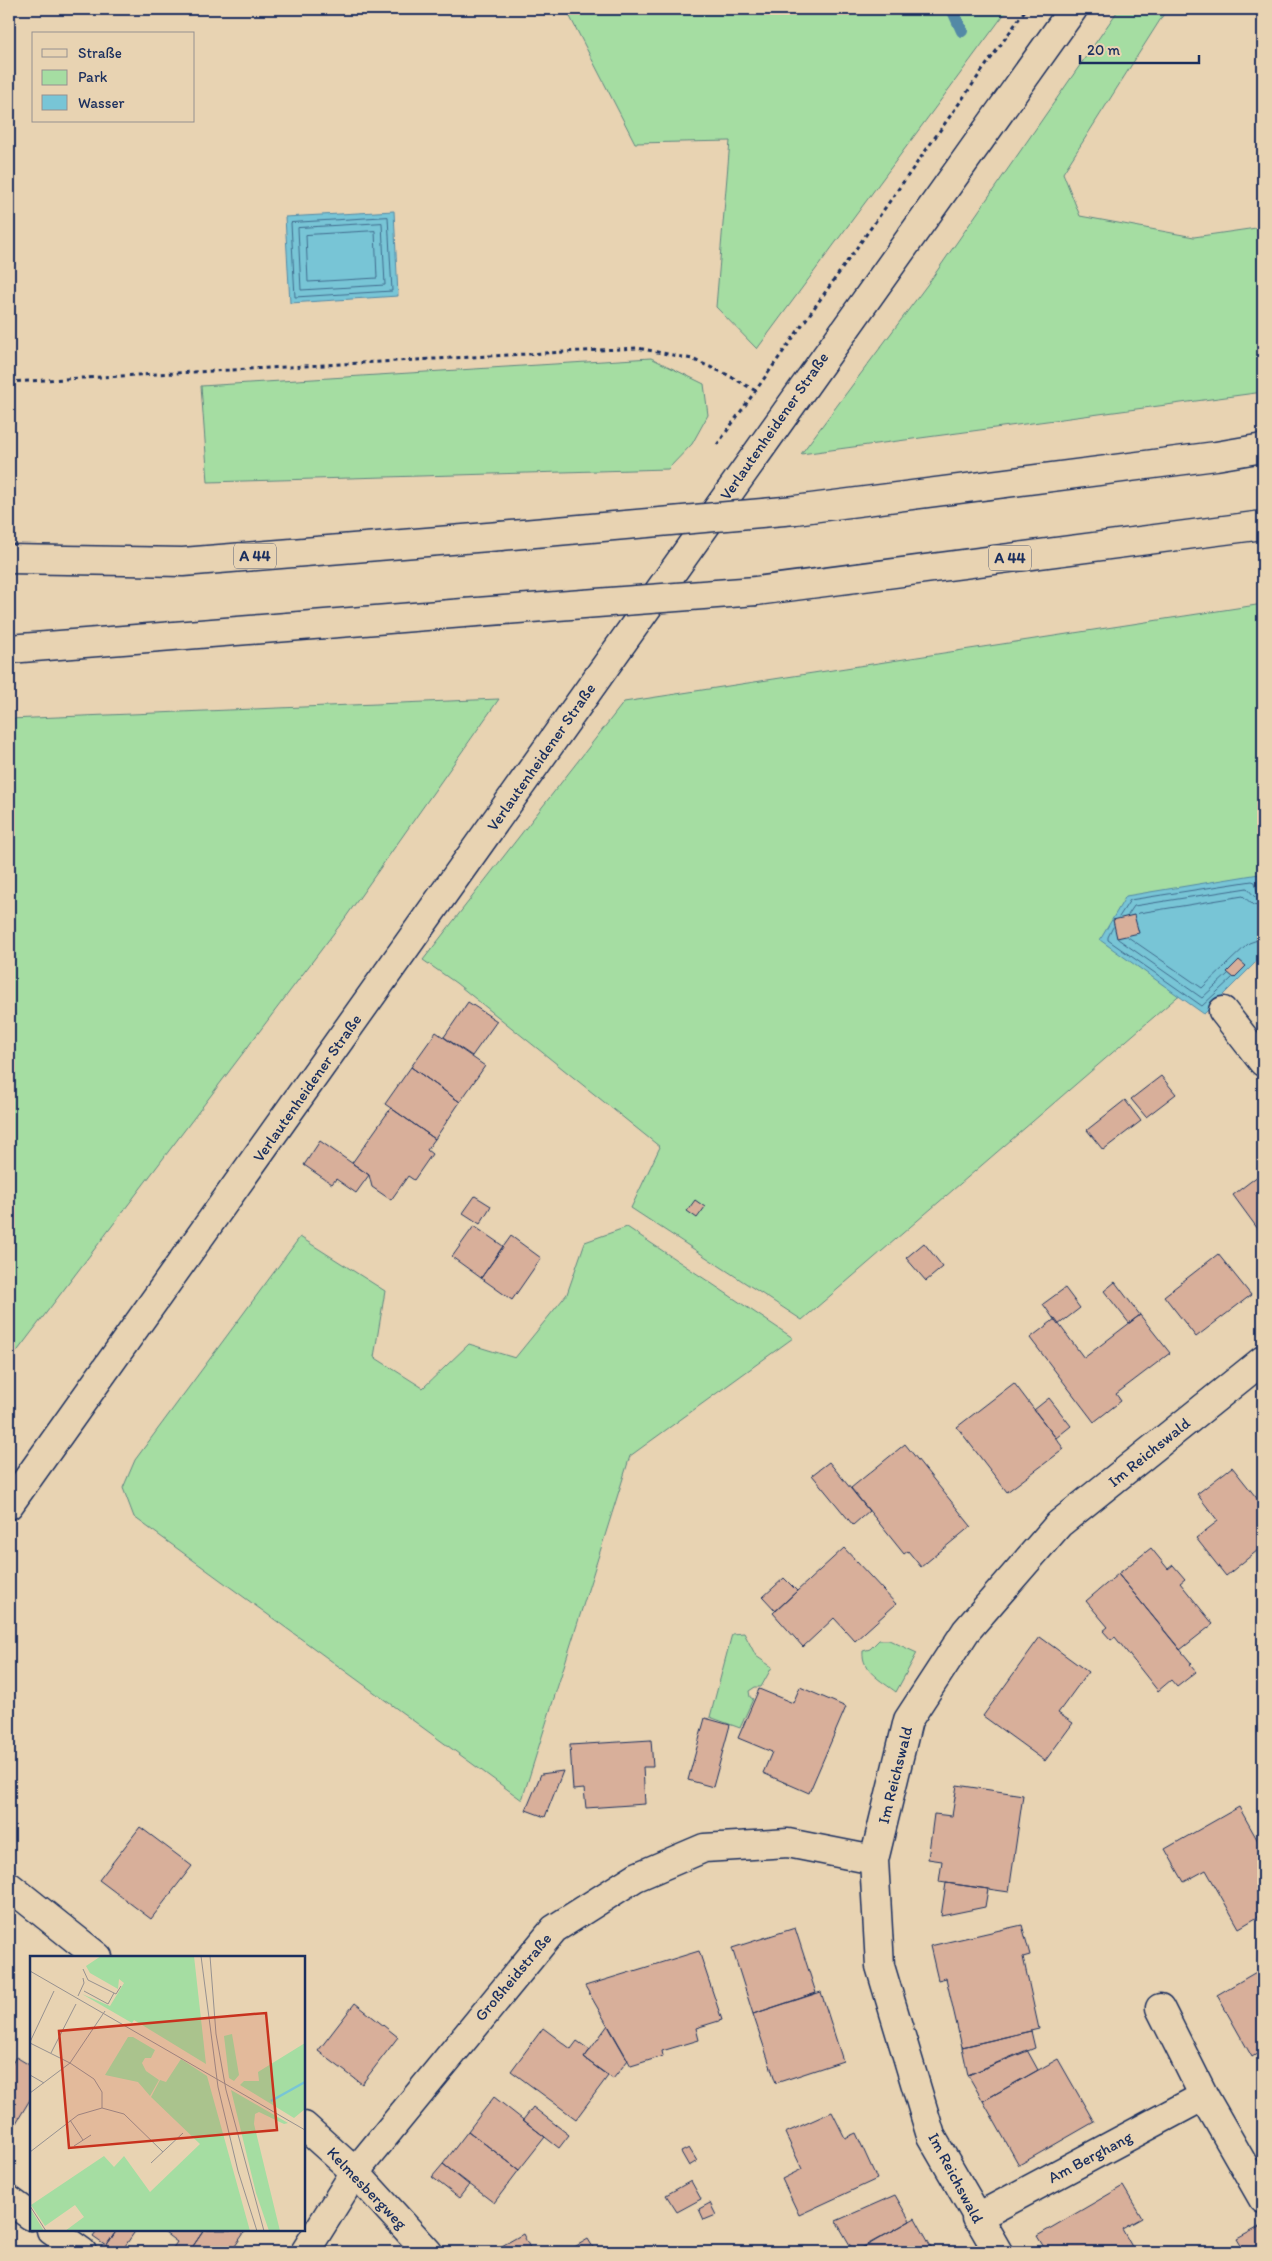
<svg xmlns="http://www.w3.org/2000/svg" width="1272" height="2261" viewBox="0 0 1272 2261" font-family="Itim,sans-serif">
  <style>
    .green { fill: #a5dda2; stroke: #608680 }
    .water { fill: #78c5d6; stroke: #5389a6 }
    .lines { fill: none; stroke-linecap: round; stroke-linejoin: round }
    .shore { stroke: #406b8e; stroke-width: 1 }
    .stream { stroke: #5389a6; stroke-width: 12 }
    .building { fill: #d8af9a; stroke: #1b2f5e }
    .minor-casing { stroke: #1b2f5e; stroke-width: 31 }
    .major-casing { stroke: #1b2f5e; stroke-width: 31 }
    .highway-casing { stroke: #1b2f5e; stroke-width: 31 }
    .path { stroke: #1b2f5e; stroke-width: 3; stroke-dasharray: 4 4; stroke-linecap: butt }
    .minor { stroke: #e8d3b2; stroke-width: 28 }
    .major { stroke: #e8d3b2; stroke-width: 28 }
    .highway { stroke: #e8d3b2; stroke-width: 28 }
    .highway-bridge-casing { stroke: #1b2f5e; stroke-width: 31; stroke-linecap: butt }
    .highway-bridge { stroke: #e8d3b2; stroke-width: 28 }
    .labels { text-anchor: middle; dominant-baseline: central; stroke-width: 4; stroke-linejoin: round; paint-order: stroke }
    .shield { fill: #e8d3b2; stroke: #586077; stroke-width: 1 }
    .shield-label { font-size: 15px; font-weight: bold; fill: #1b2f5e }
    .street-label { font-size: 16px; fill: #1b2f5e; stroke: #e8d3b2 }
    .inset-river { fill: none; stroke: #78c5d6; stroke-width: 2.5 }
    .inset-road { fill: none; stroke: #969190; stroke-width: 1 }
    .view { fill: #c8321e; fill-opacity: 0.15; stroke: #c8321e; stroke-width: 2.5 }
    .inset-edge { fill: none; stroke: #1b2f5e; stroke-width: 2.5 }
  </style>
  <rect width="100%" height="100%" fill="#e8d3b2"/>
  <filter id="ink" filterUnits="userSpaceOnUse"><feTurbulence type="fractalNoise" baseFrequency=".02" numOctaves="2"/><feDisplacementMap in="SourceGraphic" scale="10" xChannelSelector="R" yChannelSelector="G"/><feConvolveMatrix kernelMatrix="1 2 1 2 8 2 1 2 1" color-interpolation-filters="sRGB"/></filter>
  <g filter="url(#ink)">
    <path class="green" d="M566,9h442l-251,340 -41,-42 14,-166 -95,2z
      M1119,9h48l-104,164 17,43 114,21 69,-10v165l-462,62 129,-173z
      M651,358l53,26 4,31 -16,29 -24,25 -460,13 -7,-96z
      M1263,604v319l-461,397 -171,-112 29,-61 -204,-164 -33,-23 201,-258z
      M499,699l-156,222 -334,441v-643z
      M627,1227l166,111 -163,118 -108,344 -388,-283 -11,-29 12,-28 165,-223 85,54 -11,66 49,31 46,-44 46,14 52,-64 18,-52z
      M744,1633l12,23 16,11 -11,20h-6l-6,4 1,6 3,2 -13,29 -30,-11 22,-83z
      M879,1640h10l28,13 -21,39c-14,-11 -35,-21 -33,-41l7,-2z"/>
    <path class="water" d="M394,211l4,85 -108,7 -5,-86z
      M1259,874l4,30v51l-59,59 -104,-74 26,-44z"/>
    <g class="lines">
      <path class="shore" d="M388,217l4,74 -97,6 -4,-74z
        M382,223l3,62 -84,5 -3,-62z
        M375,231l2,47 -69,4 -2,-47z
        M1128,915l6,-9 113,-18 8,9 8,2
        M1136,916l3,-3 104,-17 10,9 10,2
        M1119,917l11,-17 122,-19 3,1 2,9 6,2
        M1113,927l-5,10v3l94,66 30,-28
        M1128,937l74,51 47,-45 14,-5
        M1118,939l84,59 26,-24"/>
      <path class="stream" d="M952,9l10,22"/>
    </g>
    <path class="building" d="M1134,915l5,18 -22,5 -4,-18z
      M1239,960l7,6 -12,12 -7,-6z
      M468,1002l29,19 -25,35 -28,-19z
      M436,1032l49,34 -25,36 -49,-35z
      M411,1067l49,35 -25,37 -50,-35z
      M1161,1076l15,18 -30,23 -15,-18z
      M1125,1100l16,21 -38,29 -16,-20z
      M391,1108l44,31 -8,11 5,4 -18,26 -6,-4 -17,24 -19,-13 -3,-12 -17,-12z
      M320,1141l49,34 -13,18 -20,-14 -4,5 -28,-19z
      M1263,1172v64l-30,-41z
      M475,1196l16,10 -11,18 -17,-11z
      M695,1200l10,7 -8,11 -10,-7z
      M474,1226l29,20 -22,32 -29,-21z
      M511,1236l30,22 -29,42 -31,-22z
      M924,1243l19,24 -17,14 -20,-23z
      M1218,1254l33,41 -55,42 -32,-41z
      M1115,1282l25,33 -11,8 -25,-32z
      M1065,1288l15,20 -22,17 -15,-21z
      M1140,1315l30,38 -54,41 5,7 -27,21 -64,-84 25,-19 29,39z
      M1014,1383l50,66 -57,43 -50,-65z
      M1049,1398l22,28 -15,12 -22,-28z
      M905,1444l66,82 -50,41 -13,-16 -4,3 -53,-66z
      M829,1462l40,49 -16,14 -41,-50z
      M1232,1467l31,39v40l-37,30 -30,-38 22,-17 -21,-27z
      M844,1548l52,56 -41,37 -21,-23 -31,29 -30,-34z
      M1151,1548l17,21 5,-4 12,14 -5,4 33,41 -33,26 -62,-76z
      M1118,1574l74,90 -2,1 6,7 -19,15 -6,-7 -13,11 -43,-54 -4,3 -8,-9 5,-4 -22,-26z
      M784,1578l13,13 -21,20 -13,-14z
      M1040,1637l48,35 -30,41 15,10 -28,38 -62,-45z
      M800,1687l46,20 -37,86 -46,-20 9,-21 -34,-14 21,-49 34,14z
      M705,1718l25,7 -17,62 -25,-7z
      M651,1740l2,27h-10l2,37 -59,4 -2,-19 -11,1 -3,-45z
      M563,1771l-18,46 -19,-7 15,-36z
      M957,1785l66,10 -14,97 -70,-10 3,-21 -14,-2 6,-45 18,2z
      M1239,1807l24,43v64l-24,14 -33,-58 -22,12 -19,-33z
      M140,1827l52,39 -41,53 -52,-39z
      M946,1883l42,6 -3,18 -44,9z
      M1022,1925l8,30 -7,2 16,72 -77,18 -16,-69 -8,2 -8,-34z
      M795,1928l21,65 -63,21 -21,-66z
      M699,1951l23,69 -26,8 3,12 -37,11 1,5 -32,10 -46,-80z
      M1263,1968v82l-11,7 -35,-62z
      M821,1992l22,69 -67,22 -23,-69z
      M355,2003l43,34 -36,47 -44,-33z
      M608,2025l20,35 -15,19 -29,-21z
      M543,2028l28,21 6,-8 13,9 -6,8 24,18 -32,43 -65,-48z
      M1031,2031l4,17 -67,27 -6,-28z
      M1027,2050l11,20 -55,31 -15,-26z
      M16,2057l15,9v32l-21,35 -1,-1v-63z
      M1058,2059l36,63 -75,43 -36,-64z
      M494,2097l51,40 -26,33 -51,-39z
      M533,2107l36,28 -10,13 -36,-28z
      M832,2112l13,26 11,-5 21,46 -78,36 -17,-36 20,-10 -17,-36z
      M468,2131l51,39 -25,33 -51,-39z
      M689,2148l8,13 -8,5 -8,-14z
      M443,2164l26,21 -10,13 -27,-21z
      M691,2181l10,18 -24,13 -11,-17z
      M1123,2186l19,32 -20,11 13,23h-88l-10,-16z
      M895,2195l15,26 -56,31 -18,-31z
      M710,2203l6,12 -12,5 -5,-11z
      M915,2218l19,34h-71l-2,-3z
      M1261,2226l2,5v19l-4,2h-14l-8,-13z
      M98,2230h19l-11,16 -13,-9z
      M117,2230h19l-15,22h-5l-10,-6z
      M161,2230h43l-15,22h-19l7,-10z
      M204,2230h42l-15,22h-42z
      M523,2234l9,18h-39v-1z
      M588,2239l8,13h-30z"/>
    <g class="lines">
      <g class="minor-casing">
        <path id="minor" d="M1223,1011l40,51
          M9,1886l89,71
          M1160,2008l44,88 59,103
          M304,2126l51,46 73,80
          M9,2200l22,16
          M976,2218l228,-122
          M51,2230l31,22
          M305,2252l50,-80 199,-243 82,-52 68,-29 84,-5 86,17
          M998,2252l-67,-116 -51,-170 -6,-106 34,-140 58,-89 93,-107 204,-164"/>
      </g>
      <g class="major-casing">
        <path id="major" d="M9,1505l1064,-1496"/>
      </g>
      <g class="highway-casing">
        <path id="highway" d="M795,510l421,-54 47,-8
          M9,559l174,3 317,-26
          M756,591l507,-66
          M9,649l455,-36"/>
      </g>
      <path class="path" d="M9,382l629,-34 54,11 34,15 30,17
        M717,445l309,-436"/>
      <use href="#minor" class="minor"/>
      <use href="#major" class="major"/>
      <use href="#highway" class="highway"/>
      <g class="highway-bridge-casing">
        <path id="highway-bridge" d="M500,536l295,-26
          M464,613l292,-22"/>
      </g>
      <use href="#highway-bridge" class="highway-bridge"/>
    </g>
  </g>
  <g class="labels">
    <g class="shield">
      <rect x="234" y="543.5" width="42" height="25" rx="4"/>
      <rect x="989" y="545.5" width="42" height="25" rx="4"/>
    </g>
    <g class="shield-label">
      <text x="255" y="556">A 44</text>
      <text x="1010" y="558">A 44</text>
    </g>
    <g class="street-label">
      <text transform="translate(774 426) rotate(-55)">Verlautenheidener Straße</text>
      <text transform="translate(541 757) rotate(-55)">Verlautenheidener Straße</text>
      <text transform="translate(307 1088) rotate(-55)">Verlautenheidener Straße</text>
      <text transform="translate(1149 1452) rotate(-39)">Im Reichswald</text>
      <text transform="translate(895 1775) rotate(-76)">Im Reichswald</text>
      <text transform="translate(513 1977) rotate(-50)">Großheidstraße</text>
      <text transform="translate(1090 2157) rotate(-28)">Am Berghang</text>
      <text transform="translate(956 2178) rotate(62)">Im Reichswald</text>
      <text transform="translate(367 2188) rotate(46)">Kelmesbergweg</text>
    </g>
  </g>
  <g transform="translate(30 1956)">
    <rect width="275" height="275" fill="#e8d3b2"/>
    <path d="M71,0h93l12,108 -72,-44 -2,3 -50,-29 28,12 14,-23 -5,-4 -1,10 -28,-16 -4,-7zM202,78l7,41 -5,6 -5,-3 -5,-42zM98,81h5l22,13 -4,8h-6l-3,5 4,8 13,9 -9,16 -12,-14 -33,-7zM275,87v66l-11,9 -54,-33 4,-4h15l-1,-9zM151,103l26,17 43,155h-185l19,-14 -9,-12 -30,21 -14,-21 73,-49 10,11 10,-11 26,36 50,-48 -49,-47 9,-17 6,2zM201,134l57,33 -4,1 -25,-12 -4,2 -1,10 26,107h-11l-13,-38zM0,252l14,23h-14z" fill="#a5dda2"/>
    <path class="inset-river" d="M241,145l34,-19"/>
    <path class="inset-road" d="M171,0l17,131 20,84 19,60M180,0l6,78 10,56 38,141M53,13l5,11 28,14 5,-8M0,15l275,159M54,35l24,13 6,-11M48,40l6,-13 -1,-5M0,86l24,-51M0,87l40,20 24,16 8,13v16M21,97l25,-49M0,119l14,8M0,137l40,-30 35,-52M40,164l13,20M44,190l17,-11M0,196l48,-37 24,-7 22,6 39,38M121,207l32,-30M0,250l16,25"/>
    <path class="view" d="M236,57l11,117 -208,18 -10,-117z"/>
    <rect width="275" height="275" class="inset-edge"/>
  </g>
  <rect width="1272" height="2261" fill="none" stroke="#e8d3b2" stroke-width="30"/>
  <rect x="15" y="15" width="1242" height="2231" fill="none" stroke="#1b2f5e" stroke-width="2" filter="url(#ink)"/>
  <rect x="32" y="32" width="162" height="90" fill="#e8d3b2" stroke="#969190"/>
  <rect x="42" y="49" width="25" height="8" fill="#e8d3b2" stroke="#969190"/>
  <text x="78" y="58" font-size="15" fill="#1b2f5e">Straße</text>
  <rect x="42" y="70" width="25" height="15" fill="#a5dda2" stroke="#969190"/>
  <text x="78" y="82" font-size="15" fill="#1b2f5e">Park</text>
  <rect x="42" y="95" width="25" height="15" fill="#78c5d6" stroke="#969190"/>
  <text x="78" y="108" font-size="15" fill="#1b2f5e">Wasser</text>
  <path d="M1080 55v8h119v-8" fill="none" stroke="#1b2f5e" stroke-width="2.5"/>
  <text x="1087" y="55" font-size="15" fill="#1b2f5e" stroke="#e8d3b2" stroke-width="4" paint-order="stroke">20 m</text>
</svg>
